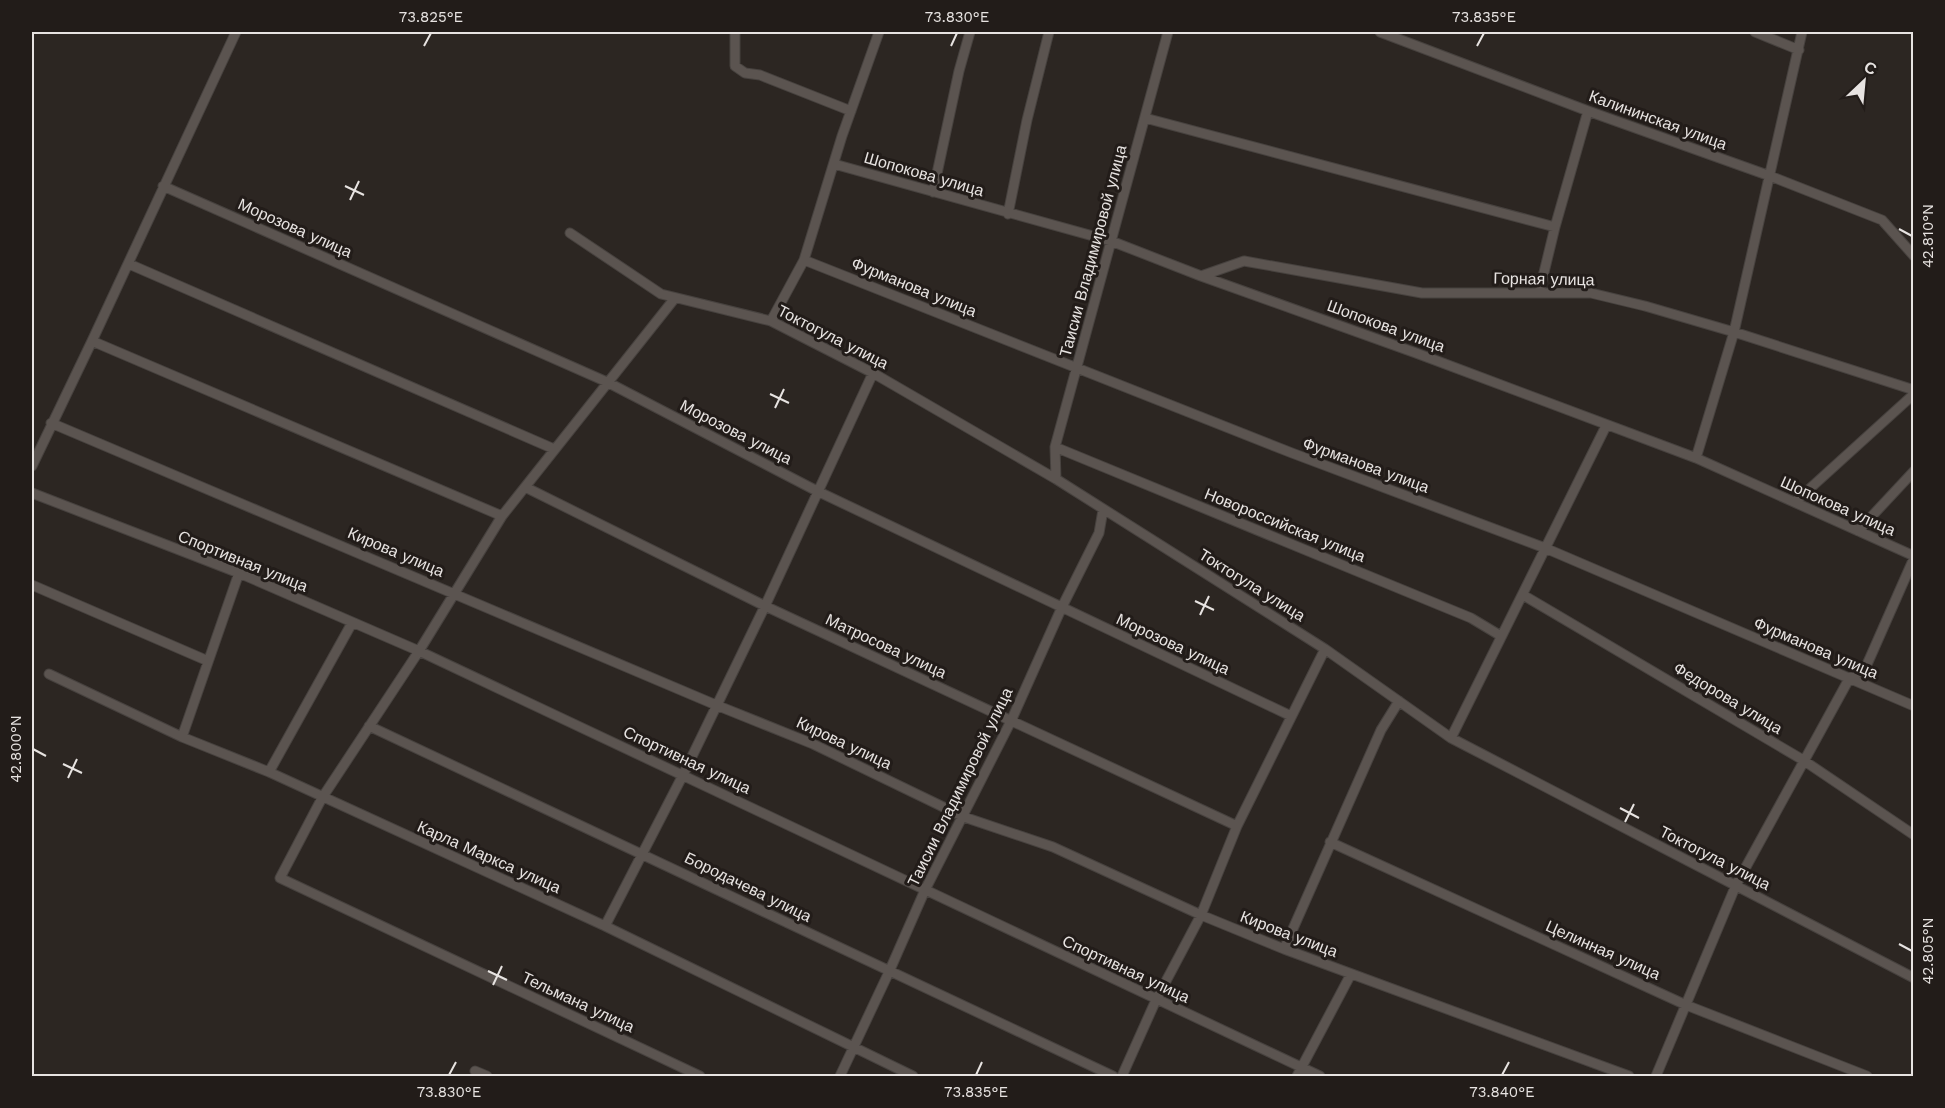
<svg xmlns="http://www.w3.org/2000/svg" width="1945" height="1108" viewBox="0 0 1945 1108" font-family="'Work Sans',sans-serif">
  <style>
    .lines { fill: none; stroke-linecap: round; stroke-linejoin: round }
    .minor-casing { stroke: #47423f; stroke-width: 11 }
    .minor { stroke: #5b5450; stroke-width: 9 }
    .ticks { fill: none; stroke: #e7e3e1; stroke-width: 2 }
    .labels { text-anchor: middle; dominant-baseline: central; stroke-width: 6; stroke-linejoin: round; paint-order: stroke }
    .street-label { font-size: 16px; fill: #e7e3e1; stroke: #221c19 }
    .neatline { fill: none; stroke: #e7e3e1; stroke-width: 2 }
    .ticks-label { font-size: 15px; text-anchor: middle; fill: #e7e3e1 }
  </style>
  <rect width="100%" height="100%" fill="#2c2622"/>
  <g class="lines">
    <g class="minor-casing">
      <path id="minor" d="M735,32v34l10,7 15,2 91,36
        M1380,32l208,79 182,65 112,44 32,36
        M1755,32l44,18
        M1145,118l410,109
        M834,164l277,77 90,35 215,77 280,105 218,98
        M163,186l444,196 210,109 474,225
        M933,192l26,-121 11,-39
        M1008,214l19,-94 22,-88
        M570,233l91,61 110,27 102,52 183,106 269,170 126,89 463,240
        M804,260l488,193 253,95 369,158
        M129,264l425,185
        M1201,276l43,-15 178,32h169l54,13 89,26 180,58
        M1539,293l16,-66 33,-116
        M675,298l-173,218 -83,135 -97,147 -42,80 420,198
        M771,321l33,-61 38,-124 37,-104
        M92,341l410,175
        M51,423l665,282 97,39 151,73 89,30 148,68 83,34 345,127
        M1055,447l416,171 30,18
        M1696,458l38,-126 68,-300
        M32,466l60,-125 144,-309
        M1056,479l-1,-32 113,-415
        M525,487l240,119 472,220
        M32,493l207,80 180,78 901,425
        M1795,502l119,-108
        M1858,531l56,-60
        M32,585l176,76
        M1523,595l280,165 111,75
        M49,674l133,63 87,35 336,154 308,150
        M369,726c249,115 496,234 744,350
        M182,737l57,-164
        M1451,738l155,-312
        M269,772l83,-149
        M1330,842l356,163 181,71
        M605,926l78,-151 82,-169 108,-233
        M1284,949l97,-219 18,-29
        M475,1071l12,5
        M840,1076l49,-104 36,-82 86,-169 51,-114 37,-74 4,-23
        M1122,1076l34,-76 45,-85 36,-89 88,-177
        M1297,1076l54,-102
        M1656,1076l80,-191 113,-206 16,-10 49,-111"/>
    </g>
    <use href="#minor" class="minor"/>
  </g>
  <path class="ticks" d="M424,46l7,-13M951,46l6,-13M1477,46l7,-13M345,186l19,9M350,200l9,-19M1899,229l13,7M770,394l19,9M775,408l9,-19M1195,601l19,9M1200,615l9,-19M33,749l13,7M63,764l19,9M68,778l9,-19M1620,808l19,10M1625,822l9,-18M1899,944l13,7M488,971l19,9M493,985l9,-19M449,1075l7,-13M976,1075l6,-13M1502,1075l7,-13"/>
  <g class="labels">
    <g class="street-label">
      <text transform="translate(1658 120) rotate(20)">Калининская улица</text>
      <text transform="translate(924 174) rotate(16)">Шопокова улица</text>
      <text transform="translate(295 228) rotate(24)">Морозова улица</text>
      <text transform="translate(1093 251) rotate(-75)">Таисии Владимировой улица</text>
      <text transform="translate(1544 279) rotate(1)">Горная улица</text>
      <text transform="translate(914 287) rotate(22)">Фурманова улица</text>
      <text transform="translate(1386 326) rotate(20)">Шопокова улица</text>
      <text transform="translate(833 337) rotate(27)">Токтогула улица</text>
      <text transform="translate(736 432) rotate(27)">Морозова улица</text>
      <text transform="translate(1366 465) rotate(20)">Фурманова улица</text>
      <text transform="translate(1838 506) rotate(24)">Шопокова улица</text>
      <text transform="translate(1285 525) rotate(22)">Новороссийская улица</text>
      <text transform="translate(396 552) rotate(23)">Кирова улица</text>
      <text transform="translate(243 561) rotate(22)">Спортивная улица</text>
      <text transform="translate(1252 585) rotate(32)">Токтогула улица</text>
      <text transform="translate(1173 644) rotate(25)">Морозова улица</text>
      <text transform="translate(886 646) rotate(25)">Матросова улица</text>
      <text transform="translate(1816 648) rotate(23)">Фурманова улица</text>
      <text transform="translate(1728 698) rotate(31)">Федорова улица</text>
      <text transform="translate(844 743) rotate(25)">Кирова улица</text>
      <text transform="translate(687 760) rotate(25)">Спортивная улица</text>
      <text transform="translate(960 787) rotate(-64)">Таисии Владимировой улица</text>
      <text transform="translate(489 857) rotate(24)">Карла Маркса улица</text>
      <text transform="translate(1715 858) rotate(27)">Токтогула улица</text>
      <text transform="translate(748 887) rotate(26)">Бородачева улица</text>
      <text transform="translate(1289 934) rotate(21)">Кирова улица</text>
      <text transform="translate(1603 950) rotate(24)">Целинная улица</text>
      <text transform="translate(1126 969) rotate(25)">Спортивная улица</text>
      <text transform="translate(578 1002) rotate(25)">Тельмана улица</text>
    </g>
  </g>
  <rect width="1945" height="1108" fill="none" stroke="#221c19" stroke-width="66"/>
  <g transform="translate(1864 81) rotate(26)" stroke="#221c19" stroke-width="4.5" paint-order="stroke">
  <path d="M0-4.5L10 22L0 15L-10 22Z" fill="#e7e3e1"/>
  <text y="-9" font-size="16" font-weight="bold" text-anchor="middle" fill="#e7e3e1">С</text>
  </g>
  <rect x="33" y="33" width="1879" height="1042" class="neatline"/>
  <g class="ticks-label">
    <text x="431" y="22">73.825°E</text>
    <text x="957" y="22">73.830°E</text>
    <text x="1484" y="22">73.835°E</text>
    <text transform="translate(1928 236) rotate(-90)" y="5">42.810°N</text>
    <text transform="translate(16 749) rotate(-90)" y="5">42.800°N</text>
    <text transform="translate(1928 951) rotate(-90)" y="5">42.805°N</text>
    <text x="449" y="1097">73.830°E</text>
    <text x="976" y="1097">73.835°E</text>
    <text x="1502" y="1097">73.840°E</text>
  </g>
</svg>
